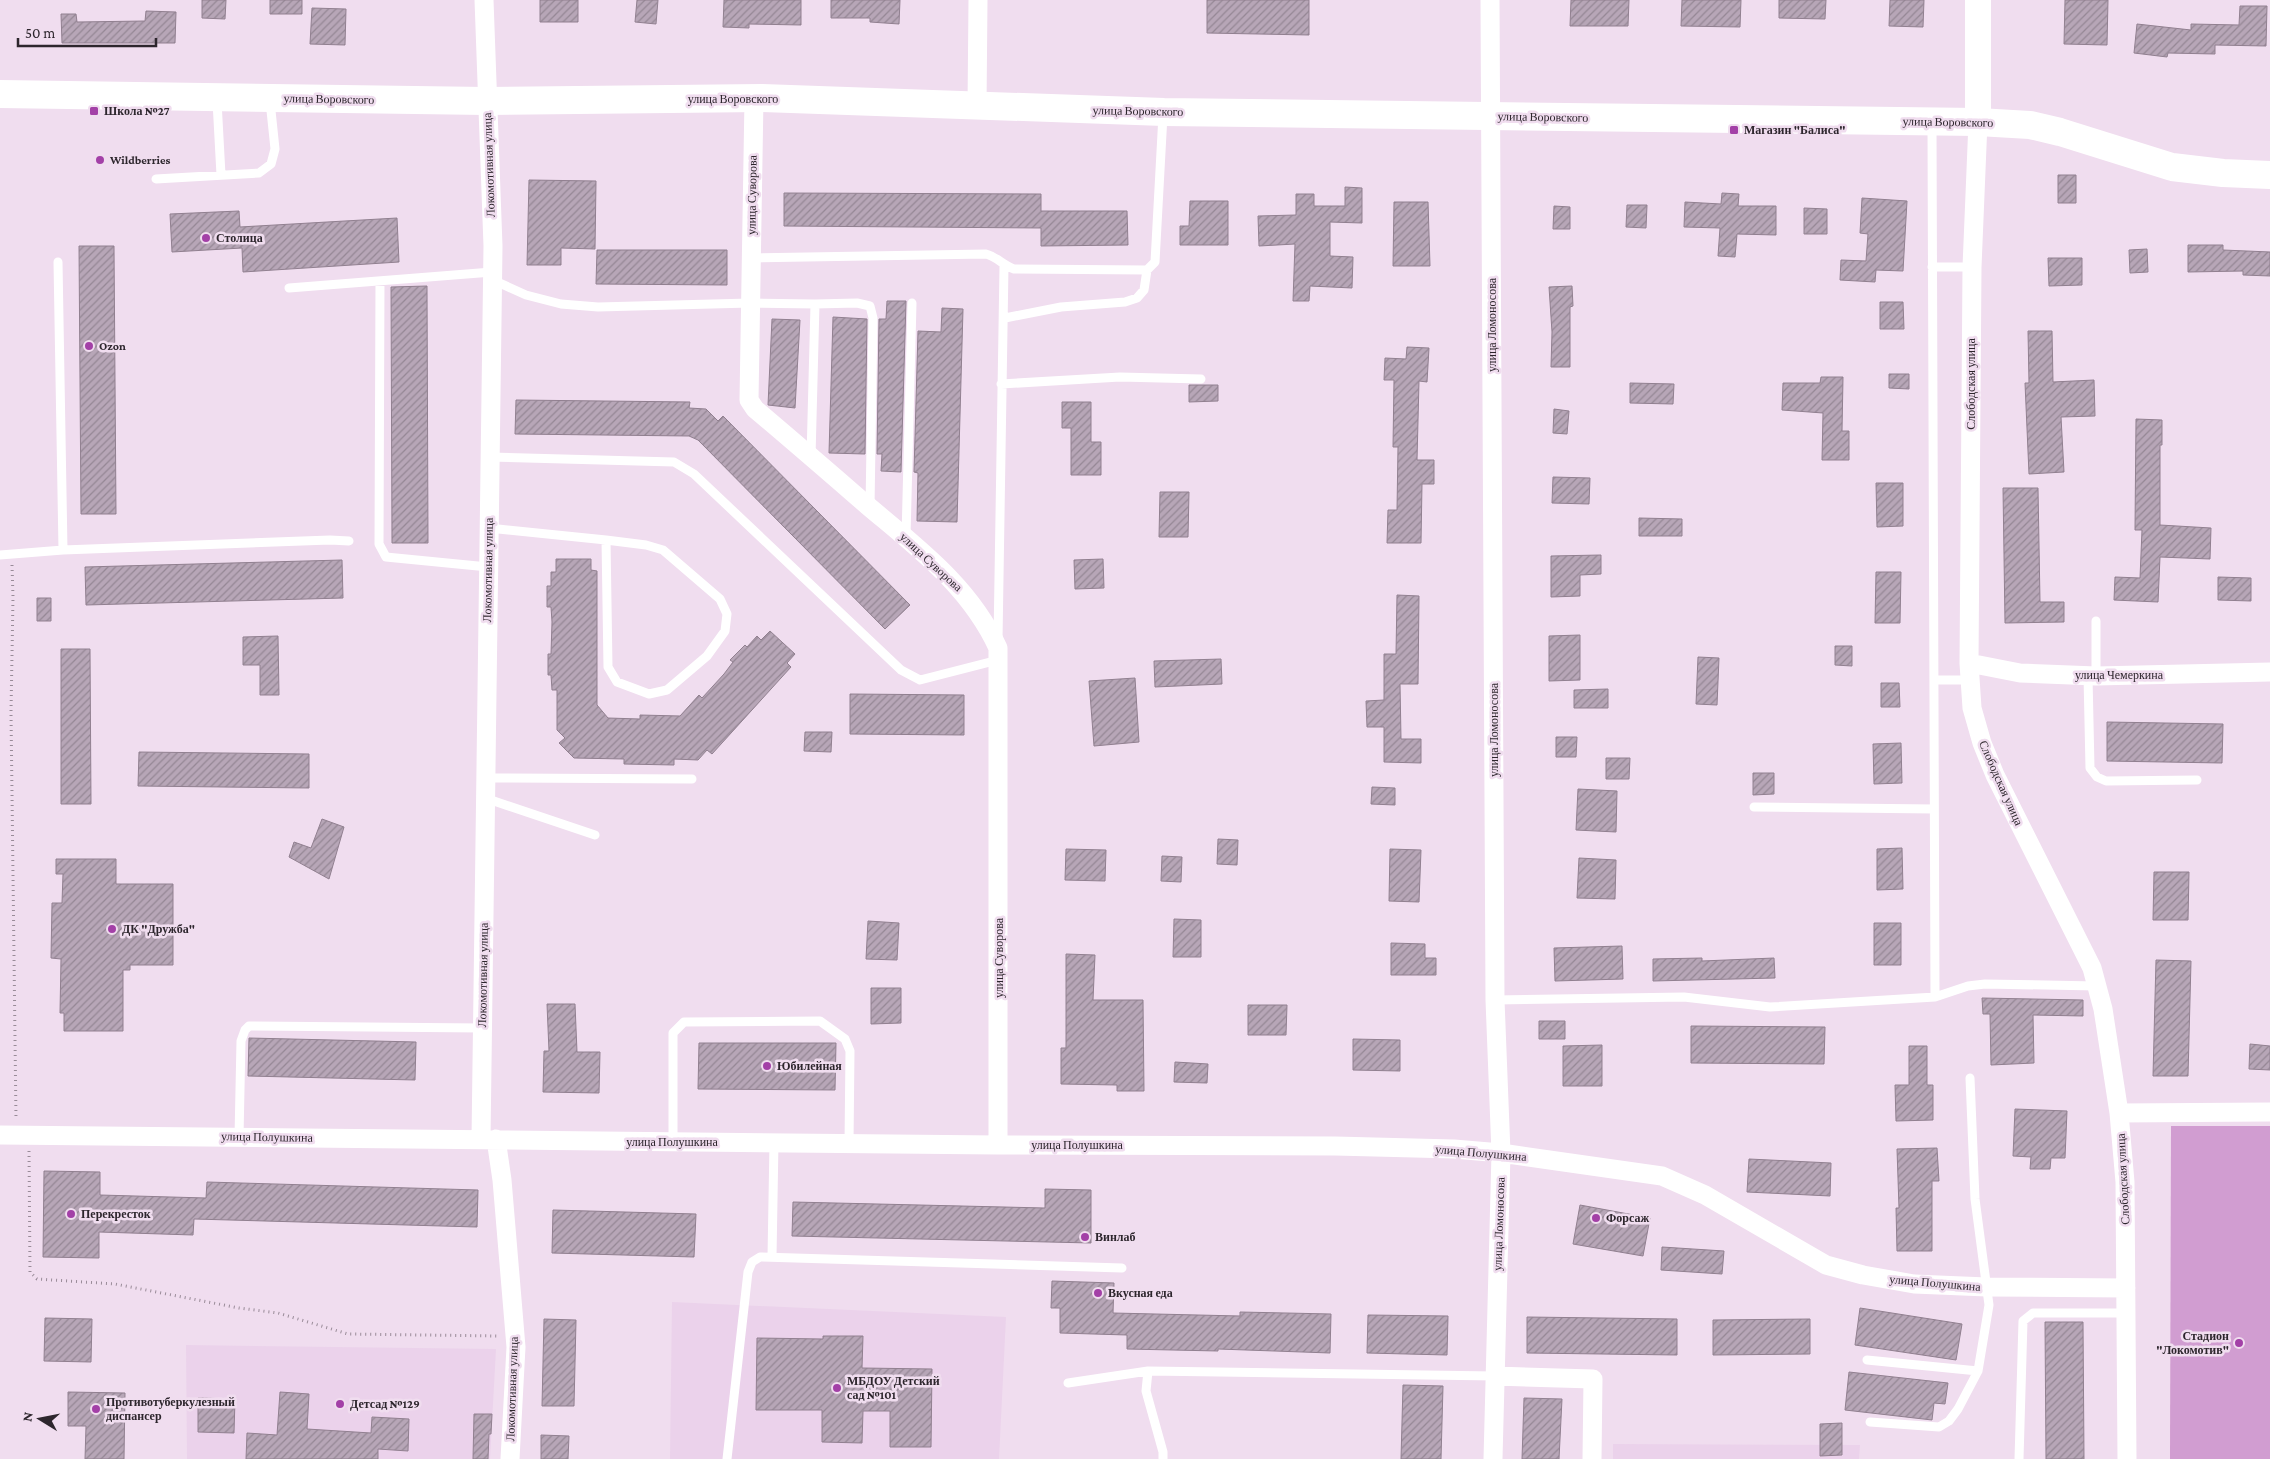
<svg xmlns="http://www.w3.org/2000/svg" width="2270" height="1459" viewBox="0 0 2270 1459" font-family="'Crimson Pro',serif">
  <style>
    .built { fill: #ebd2eb }
    .grass { fill: #d19dd1 }
    .building { fill: url(#building-hatch); stroke: #918090 }
    .lines { fill: none; stroke-linecap: round; stroke-linejoin: round }
    .path { stroke: #998b98; stroke-width: 3; stroke-dasharray: 1 4; stroke-linecap: butt }
    .lane { stroke: #fff; stroke-width: 9 }
    .street { stroke: #fff; stroke-width: 19 }
    .secondary { stroke: #fff; stroke-width: 26 }
    .primary { stroke: #fff; stroke-width: 28 }
    .poi-dot { fill: #a340a7; stroke: #f0ddef; stroke-width: 2 }
    .labels { text-anchor: middle; dominant-baseline: central; stroke-width: 5; stroke-linejoin: round; paint-order: stroke }
    .street-label { font-size: 12px; fill: #2d262d; stroke: #f0ddef }
    .poi-label { font-size: 12px; font-weight: bold; fill: #2d262d; stroke: #f0ddef; text-anchor: start }
  </style>
  <defs>
    <pattern id="building-hatch" width="6" height="6" patternUnits="userSpaceOnUse" patternTransform="scale(1.25)"><rect width="6" height="6" fill="#b7a6b7"/><path d="M-1 1l2-2M0 6l6-6M5 7l2-2" fill="none" stroke="#958795"/></pattern>
  </defs>
  <rect width="100%" height="100%" fill="#f0ddef"/>
  <path class="built" d="M672,1302l334,15 -7,142h-329z
    M186,1345l310,4 -6,110h-303z
    M1613,1444l247,1 -1,14h-246z"/>
  <path class="grass" d="M2171,1126h99v333h-100z"/>
  <path class="building" d="M202,0h24l-1,19 -23,-1z
    M270,0h32v14h-32z
    M540,0h38v22h-38z
    M637,0h21l-2,24 -21,-2z
    M724,0h77v25l-52,-1v4l-26,-1z
    M831,0h69l-1,24 -29,-2v-4h-39z
    M1207,0h102v35l-102,-2z
    M1571,0h58l-1,26h-58z
    M1682,0h59l-1,27 -59,-1z
    M1779,0h47l-1,19 -46,-1z
    M1890,0h34l-1,27 -34,-1z
    M2065,0h43l-1,45 -43,-1z
    M2240,6h27l-1,40 -51,-1v9l-47,-1 -1,4 -33,-4 3,-29 54,6v-6l48,1z
    M312,8l34,1 -1,36 -35,-1z
    M146,11l30,1 -1,31h-113l-1,-29h15l1,8 68,-1z
    M2058,175h18v28h-18z
    M529,180l67,1 -1,68 -34,-1v17h-34z
    M1345,187l17,1v35l-32,-1v34l23,1 -1,31 -42,-2 -1,15h-16l2,-57 -36,2 -1,-30 38,-1v-21h18v12h31z
    M784,193l257,1v17h86l1,34 -87,1v-18l-257,-2z
    M1722,193l17,1 -1,12h38v29l-39,-1 -2,23 -17,-1 2,-28 -36,-1 1,-25 36,2z
    M1862,198l45,3 -4,70 -27,-1 -1,12 -35,-2 1,-20 25,1 2,-27 -8,-1z
    M1190,201h38v44h-48v-19h9z
    M1394,202h34l2,64h-37z
    M1627,205h20l-1,23 -20,-1z
    M1554,206l16,1v22h-17z
    M1804,208l23,1v25h-23z
    M239,211l1,16 157,-9 2,44 -156,10 -1,-24 -70,4 -2,-38z
    M2188,245h35v5l47,2v24l-27,-1v-4l-55,1z
    M79,246h35l2,268h-35z
    M2147,249l1,23 -18,1 -1,-23z
    M597,250h130v35l-131,-1z
    M2048,258h34v27l-33,1z
    M427,286l1,257h-36l-1,-256z
    M1572,286l1,20 -3,1v60h-19l1,-35 -3,-45z
    M887,301h19l-5,171 -20,-1 1,-17h-5l2,-135h7z
    M1880,302h23l1,27h-24z
    M942,308l21,1 -6,213 -40,-1 1,-48 -4,-1 4,-141 23,1z
    M833,317l34,2 -2,135 -36,-1z
    M772,319l28,1 -5,88 -27,-3z
    M2028,331h24l1,51 41,-2 1,36 -34,1 3,55 -35,2 -4,-91h4z
    M1407,347l22,1 -2,34 -8,-1 -2,79h17v24h-12l-1,59h-34l1,-33h9l1,-63h-5l1,-67h-10l1,-22 21,1z
    M1889,374h20v15l-20,-1z
    M1821,377h22l-1,54h7v29h-27l1,-47 -41,-3 1,-27h37z
    M1630,383l44,1 -1,20 -43,-1z
    M1189,385h29v16l-29,1z
    M516,400l174,2 -1,6 17,1 12,12 5,-5 187,189 -25,24 -187,-189 -9,-4 -174,-2z
    M1062,402h29v40h10v33h-30v-47h-9z
    M1554,409l15,2 -2,23 -14,-1z
    M2136,419l26,1v25h-2v80l51,3 -1,31 -50,-2 -2,45 -44,-2 1,-23 25,1 2,-48h-7z
    M1553,477l37,1 -1,26 -37,-1z
    M1876,483h27v43l-26,1z
    M2003,488h35l2,114h24v20l-59,1z
    M1160,492h29l-1,45h-29z
    M1639,518l43,1v17h-43z
    M1601,555v19l-21,1v21l-29,1v-41z
    M556,559h35v11l6,1v134l11,13 32,1v-4l40,1 19,-21 3,3 22,-24 9,-12 -3,-2 15,-15 2,2 10,-11 4,4 9,-9 25,23 -8,9 4,4 -79,87 -5,-4 -9,10 -24,-1v6l-50,-1v-5l-50,-1 -15,-15 6,-5 -8,-8v-40h-5l-1,-15h-3v-21h3l1,-32 -1,-15h-4v-21h4v-14h5z
    M1103,559l1,29 -29,1 -1,-29z
    M342,560l1,38 -257,7 -1,-38z
    M1876,572h25l-1,51h-25z
    M2218,577l33,1v23l-33,-1z
    M1397,595l22,1 -1,88h-18l1,55h20v24l-37,-1v-35h-17l-1,-26 18,-1v-46h12z
    M37,598h14v23h-14z
    M1580,635v45l-31,1v-45z
    M278,636l1,59h-19v-30h-17v-28z
    M1835,646h17v20l-17,-1z
    M61,649h29l1,155h-30z
    M1698,657l21,1 -2,47 -21,-1z
    M1221,659l1,25 -67,3 -1,-26z
    M1135,678l4,64 -45,4 -5,-65z
    M1881,683h18l1,24h-19z
    M1608,689v19h-34v-18z
    M850,694l114,1v40l-114,-1z
    M2107,722l116,2 -1,39 -115,-2z
    M805,732h27l-1,20 -27,-1z
    M1556,737h21l-1,20h-20z
    M1901,743l1,40 -28,1 -1,-40z
    M139,752l170,2v34l-171,-2z
    M1606,758h24l-1,21h-23z
    M1753,773h21v21l-21,1z
    M1372,787l23,1v17l-24,-1z
    M1578,789l39,2 -1,41 -40,-2z
    M322,819l22,8 -15,52 -40,-22 5,-15 17,6z
    M1218,839l20,1 -1,25 -20,-1z
    M1902,848l1,41 -26,1v-41z
    M1066,849l40,1 -1,31 -40,-1z
    M1390,849l31,1 -2,52 -30,-1z
    M1162,856l20,1 -1,25 -20,-1z
    M1579,858l37,2 -1,39 -38,-1z
    M56,859h60v25h57v81h-43v5h-7v61h-59v-18h-4l1,-54 -10,-1 1,-55h10l1,-29h-7z
    M2154,872h35l-1,48h-35z
    M1174,919l27,1v37h-28z
    M868,921l31,2 -2,37 -31,-1z
    M1874,923h27v42h-27z
    M1391,943l34,1v14h11v17h-45z
    M1622,946l1,33 -68,2 -1,-33z
    M1066,954l29,1 -2,45h50l1,91h-27v-6l-56,-1v-36h5z
    M1702,958v3l72,-3 1,20 -122,3v-22z
    M2156,960l35,1 -3,115h-35z
    M871,988h30v35l-30,1z
    M1982,998l101,2v16l-50,-1 1,48 -43,2 -1,-51h-7z
    M547,1004h28l2,48h23l-1,41 -56,-1 1,-41h5z
    M1248,1005h39l-1,30h-38z
    M1539,1021h26v18h-26z
    M1691,1026l134,1 -1,37 -133,-1z
    M249,1038l167,4 -1,38 -167,-4z
    M1353,1039l47,1v31l-47,-1z
    M699,1043h137l-1,47 -137,-1z
    M2250,1044l20,2v24l-21,-1z
    M1602,1045v41h-39v-40z
    M1909,1046h18v39h6v35l-37,1 -1,-36h14z
    M1175,1062l33,2 -1,19 -33,-1z
    M2015,1109l52,2 -2,47h-14l-1,11h-20l1,-12 -18,-1z
    M1937,1148l2,33h-7v70h-35l-1,-43h3l-2,-59z
    M1749,1159l82,4 -1,33 -83,-4z
    M44,1171l56,1v23l106,3 1,-16 271,8 -1,37 -283,-8 -1,16 -94,-3v26l-56,-1z
    M1045,1189l46,1v53l-299,-7 1,-34 252,6z
    M1580,1205l70,13 -7,38 -70,-12z
    M553,1210l143,4 -2,43 -142,-4z
    M1662,1247l62,4 -2,23 -61,-4z
    M1052,1281l62,2 -1,30 127,3v-4l91,2 -1,39 -112,-4v2l-91,-2v-14l-67,-2v-25h-9z
    M1860,1308l102,16 -6,36 -101,-15z
    M1368,1315l80,1 -1,39 -80,-2z
    M1527,1317l150,2v36l-150,-2z
    M45,1318l47,1 -1,43 -47,-1z
    M544,1319l32,1 -2,86h-32z
    M1810,1319v35l-97,1v-35z
    M2045,1322h38l1,137h-38z
    M823,1336h40l-1,32 70,1 -1,78h-41v-36h-27l-1,32 -40,-1v-32h-66l1,-72 66,1z
    M1849,1372l99,11 -3,21 -11,-1 -2,17 -87,-10z
    M1403,1385l40,1 -2,73h-40z
    M68,1392l57,1 -1,66h-39l1,-33h-18z
    M280,1392l29,2 -2,35 64,4 1,-16 37,2 -1,32 -30,-2v10h-132l1,-26 30,2z
    M198,1398l37,1 -1,34 -36,-1z
    M1524,1398l38,1 -3,60h-37z
    M474,1414h18l-1,20h-2l-1,25h-15z
    M1842,1423v32l-22,1v-32z
    M541,1435l28,1 -1,23h-27z"/>
  <g class="lines">
    <path class="path" d="M12,565l1,32 -2,115 5,407
      M29,1151l1,121 7,7 78,5 124,24 39,5 70,21 151,2"/>
    <path class="lane" d="M217,101l4,74
      M1932,125l3,872
      M156,179l103,-6 12,-9 4,-15 -5,-48
      M751,258l235,-4c11,3 17,11 28,15l133,1 8,-8 8,-147
      M58,262l5,288
      M1932,267h40
      M493,280l33,15 35,9 37,3 152,-4 65,1 -4,153
      M380,281l-1,263 7,13 102,10
      M289,288l203,-16
      M815,304l42,-1 13,3 3,12 -3,189
      M1005,318l56,-11 64,-5 12,-4 7,-8 3,-20
      M1001,384l119,-7 81,2
      M490,457l184,5 20,12 207,196 19,10 78,-20
      M489,528l117,12 40,5 17,5 57,49 7,15 -2,17 -18,25 -40,34 -18,4 -32,-12 -9,-15 -2,-127
      M906,537l6,-234
      M0,555l63,-5 267,-10 19,1
      M2096,621v55
      M998,640l6,-374
      M2088,676l2,92 7,9 9,4 91,-1
      M1934,680h36
      M485,778l207,1
      M485,798l110,37
      M1754,807l180,2
      M1495,1000l189,-3 86,10 165,-10 33,-11 17,-2 112,2
      M239,1137l2,-96 4,-11 4,-4 233,2
      M673,1142v-109l11,-11 136,-1 25,18 5,12 -1,92
      M772,1257l2,-115
      M1867,1360l111,11
      M1068,1383l80,-12
      M1870,1422l69,5 10,-6 9,-12 20,-38 11,-66 -14,-106 -5,-121
      M727,1459l21,-187 4,-10 8,-5 362,11
      M1163,1459v-7l-17,-61 2,-20 347,5
      M2019,1459l4,-138 10,-8h93"/>
    <path class="street" d="M1490,0l5,1000 6,153 -8,306
      M754,98l-5,302 6,9c38,32 76,65 113,97 51,43 102,81 130,142v497
      M977,107l1,-107
      M1978,122l-6,145 -3,396 3,45 10,35 13,32 97,193 11,41 16,104 6,69 2,277
      M1969,663l51,10 76,3 174,-4
      M2119,1113l151,-1
      M0,1135l998,10 337,1 119,3 47,4 161,23 43,19 121,70 37,10 51,9 73,3 139,1
      M481,1139l12,-893 -9,-246
      M496,1139l6,41 14,167 -6,112
      M1495,1376l98,3 -1,80"/>
    <path class="secondary" d="M1978,0v122"/>
    <path class="primary" d="M0,94l486,7 276,-3 402,14 814,10 52,3 30,7 112,35 51,6 47,2"/>
  </g>
  <g class="poi-dot">
    <rect x="89" y="106" width="10" height="10" rx="2.5"/>
    <rect x="1729" y="125" width="10" height="10" rx="2.5"/>
    <circle cx="100" cy="160" r="5"/>
    <circle cx="206" cy="238" r="5"/>
    <circle cx="89" cy="346" r="5"/>
    <circle cx="112" cy="929" r="5"/>
    <circle cx="767" cy="1066" r="5"/>
    <circle cx="71" cy="1214" r="5"/>
    <circle cx="1596" cy="1218" r="5"/>
    <circle cx="1085" cy="1237" r="5"/>
    <circle cx="1098" cy="1293" r="5"/>
    <circle cx="2239" cy="1343" r="5"/>
    <circle cx="837" cy="1388" r="5"/>
    <circle cx="340" cy="1404" r="5"/>
    <circle cx="96" cy="1409" r="5"/>
  </g>
  <g class="labels">
    <g class="street-label">
      <text transform="translate(329 99) rotate(1)">улица Воровского</text>
      <text x="733" y="99">улица Воровского</text>
      <text transform="translate(1138 111) rotate(1)">улица Воровского</text>
      <text transform="translate(1543 117) rotate(1)">улица Воровского</text>
      <text transform="translate(1948 122) rotate(1)">улица Воровского</text>
      <text transform="translate(489 165) rotate(-92)">Локомотивная улица</text>
      <text transform="translate(752 195) rotate(-89)">улица Суворова</text>
      <text transform="translate(1492 325) rotate(-90)">улица Ломоносова</text>
      <text transform="translate(1971 384) rotate(-90)">Слободская улица</text>
      <text transform="translate(931 562) rotate(43)">улица Суворова</text>
      <text transform="translate(488 570) rotate(-89)">Локомотивная улица</text>
      <text x="2119" y="675">улица Чемеркина</text>
      <text transform="translate(1494 730) rotate(-90)">улица Ломоносова</text>
      <text transform="translate(2001 783) rotate(66)">Слободская улица</text>
      <text transform="translate(999 958) rotate(-90)">улица Суворова</text>
      <text transform="translate(483 975) rotate(-89)">Локомотивная улица</text>
      <text transform="translate(267 1137) rotate(1)">улица Полушкина</text>
      <text x="672" y="1142">улица Полушкина</text>
      <text x="1077" y="1145">улица Полушкина</text>
      <text transform="translate(1481 1153) rotate(5)">улица Полушкина</text>
      <text transform="translate(2123 1179) rotate(-93)">Слободская улица</text>
      <text transform="translate(1499 1224) rotate(-88)">улица Ломоносова</text>
      <text transform="translate(1935 1283) rotate(5)">улица Полушкина</text>
      <text transform="translate(512 1389) rotate(-88)">Локомотивная улица</text>
    </g>
    <g class="poi-label">
      <text x="104" y="111">Школа №27</text>
      <text x="1744" y="130">Магазин "Балиса"</text>
      <text x="110" y="160">Wildberries</text>
      <text x="216" y="238">Столица</text>
      <text x="99" y="346">Ozon</text>
      <text x="122" y="929">ДК "Дружба"</text>
      <text x="777" y="1066">Юбилейная</text>
      <text x="81" y="1214">Перекресток</text>
      <text x="1606" y="1218">Форсаж</text>
      <text x="1095" y="1237">Винлаб</text>
      <text x="1108" y="1293">Вкусная еда</text>
      <text x="2229" y="1336" text-anchor="end">Стадион<tspan x="2229" dy="14">"Локомотив"</tspan></text>
      <text x="847" y="1381">МБДОУ Детский<tspan x="847" dy="14">сад №101</tspan></text>
      <text x="106" y="1402">Противотуберкулезный<tspan x="106" dy="14">диспансер</tspan></text>
      <text x="350" y="1404">Детсад №129</text>
    </g>
  </g>
  <g transform="translate(40 1419) rotate(280)" stroke="#f0ddef" stroke-width="4" paint-order="stroke">
  <path d="M0-4L9 19L0 12L-9 19Z" fill="#2d262d"/>
  <text y="-8" font-size="14" font-weight="bold" text-anchor="middle" fill="#2d262d">N</text>
  </g>
  <path d="M18 38v8h138v-8" fill="none" stroke="#2d262d" stroke-width="2.5"/>
  <text x="25" y="38" font-size="15" fill="#2d262d" stroke="#f0ddef" stroke-width="4" paint-order="stroke">50 m</text>
</svg>
